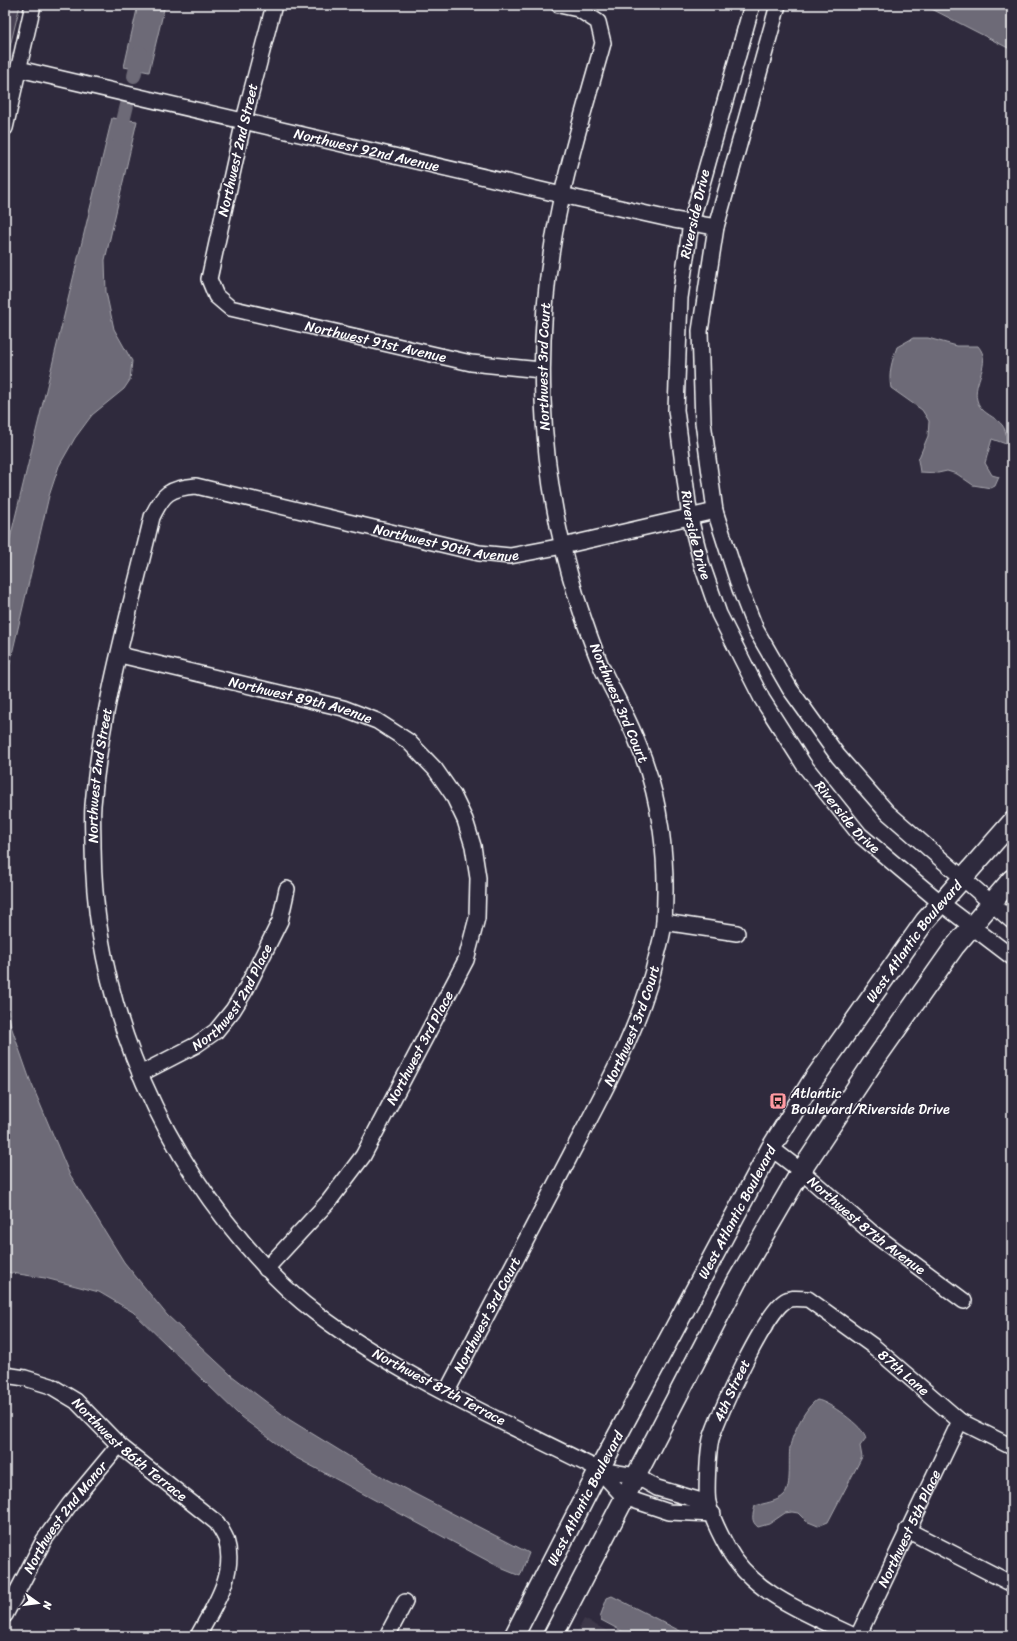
<svg xmlns="http://www.w3.org/2000/svg" width="1017" height="1641" viewBox="0 0 1017 1641" font-family="Sriracha,sans-serif">
  <style>
    .built { fill: #3c3749 }
    .green { fill: #464152; stroke: #a2a0a8 }
    .water { fill: #6d6a77; stroke: #a7a6ad }
    .lines { fill: none; stroke-linecap: round; stroke-linejoin: round }
    .canal { stroke: #6d6a77; stroke-width: 14 }
    .minor-casing { stroke: #fff; stroke-width: 18 }
    .major-casing { stroke: #fff; stroke-width: 22 }
    .minor { stroke: #2f2a3d; stroke-width: 15 }
    .major { stroke: #2f2a3d; stroke-width: 19 }
    .labels { text-anchor: middle; dominant-baseline: central; stroke-width: 3; stroke-linejoin: round; paint-order: stroke }
    .street-label { font-size: 14px; fill: #fff; stroke: #2f2a3d }
    .poi-label { font-size: 14px; fill: #fff; stroke: #2f2a3d; text-anchor: start }
  </style>
  <rect width="100%" height="100%" fill="#2f2a3d"/>
  <filter id="ink" filterUnits="userSpaceOnUse"><feTurbulence type="fractalNoise" baseFrequency=".025" numOctaves="2"/><feDisplacementMap in="SourceGraphic" scale="8" xChannelSelector="R" yChannelSelector="G"/><feConvolveMatrix kernelMatrix="1 2 1 2 8 2 1 2 1" color-interpolation-filters="sRGB"/></filter>
  <g filter="url(#ink)">
    <path class="built" d="M584,1619l33,17h-42z"/>
    <path class="green" d="M5,5h15l-15,62z"/>
    <path class="water" d="M138,5h27l-16,67 -25,-5z
      M924,5h88v45z
      M112,118l25,3 -32,139 1,32 8,37 18,32 -2,19 -6,9 -32,26 -17,23 -16,28 -10,30 -44,188v-125z
      M913,338h15l29,8h21c15,17 -6,36 -1,54 5,20 33,15 29,44l-14,-5 -7,24 7,12 7,2 -4,9 -4,2 -18,-3 -16,-11 -10,-3 -9,2 -18,-1 -2,-12 10,-24 1,-15 -7,-11 -31,-22c-3,-15 1,-27 6,-41z
      M5,993l6,33 19,54 39,93 55,89 43,53 64,60 59,45 96,59 143,74 -9,23 -17,-7 -210,-113 -52,-39 -108,-105 -34,-20 -54,-14 -40,-6z
      M817,1400c11,1 47,27 49,38l-6,8 2,11 -34,65 -10,4 -12,-5 -8,-8 -6,-1 -7,1 -16,11 -11,3c-8,-6 -5,-13 -3,-21 9,-3 22,-4 29,-11 8,-8 4,-36 6,-48 2,-13 16,-41 27,-47z
      M612,1596l78,40h-59l-30,-16 -1,-3 7,-19z"/>
    <g class="lines">
      <path class="canal" d="M134,76l6,-24
        M119,138l8,-33"/>
      <g class="minor-casing">
        <g id="minor">
          <path id="s1" d="M274,5l-30,115 -35,159 7,17 14,12 241,55 70,7"/>
          <path id="s2" d="M752,5l-61,218 -11,75 -4,112 14,108 12,47 17,49 43,85 42,66 56,70 81,68 71,54"/>
          <path d="M778,5l-62,222 -16,104 3,91 12,89 25,78 16,41 34,59 48,67 49,56 125,109"/>
          <path id="s3" d="M19,69l543,126 112,25 42,7"/>
          <path d="M5,128l28,-123"/>
          <path id="s4" d="M120,655l223,53 34,13 31,20 27,28 18,26 12,25 8,26 5,32 -1,40 -11,42 -103,196 -34,45 -63,68"/>
          <path d="M664,922l73,11"/>
          <path id="s5" d="M140,1074l56,-29 20,-14 17,-21 13,-21 34,-68 7,-32"/>
          <path id="s6" d="M771,1148l30,23 70,61 93,69"/>
          <path id="s7" d="M5,1375l20,3 26,8 25,15 43,44 98,78c3,5 7,11 9,16 11,35 -12,67 -28,97"/>
          <path id="s8" d="M446,1393c41,-79 82,-157 123,-235 34,-65 72,-131 88,-203 3,-12 7,-24 7,-35 4,-59 -3,-122 -26,-176 -10,-27 -25,-52 -37,-78 -9,-22 -17,-45 -24,-67 -41,-131 -45,-270 -15,-404 11,-51 27,-101 41,-152l-5,-21 -20,-13 -19,-4"/>
          <path d="M599,1470l25,27 45,15 44,2"/>
          <path id="s9" d="M708,1503l-51,-15 -21,-12 -37,-6c-94,-48 -198,-92 -283,-157 -27,-20 -51,-45 -73,-71 -93,-110 -149,-251 -150,-395 0,-14 -1,-28 0,-42 8,-98 37,-193 59,-288 11,-23 17,-29 44,-31l283,67 31,3 53,-10 152,-35"/>
          <path d="M907,1530l105,54"/>
          <path id="s10" d="M5,1615l39,-75 26,-36 49,-59"/>
          <path d="M387,1636l18,-34"/>
          <path id="s11" d="M854,1636c-45,-22 -101,-41 -127,-89 -6,-11 -16,-32 -19,-44 -2,-12 0,-52 3,-64 7,-24 54,-126 74,-138 6,-4 16,-2 23,-2l65,47 87,75 52,26"/>
          <path id="s12" d="M858,1636l102,-215"/>
        </g>
      </g>
      <g class="major-casing">
        <g id="major">
          <path id="s13" d="M514,1636l85,-166 172,-322 40,-65 114,-162 87,-99"/>
          <path d="M553,1636l184,-355 64,-110 71,-107 83,-118 57,-67"/>
        </g>
      </g>
      <use href="#minor" class="minor"/>
      <use href="#major" class="major"/>
    </g>
  </g>
  <defs>
    <g id="bus-square" transform="scale(0.9)"><rect x="-9" y="-9" width="18" height="18" rx="4" fill="#ff9aa2" stroke="#2f2a3d"/><path d="M-5-6H5V4H4V6H2V4H-2V6H-4V4H-5ZM-3.5-4V0h7V-4ZM-3.5 1.2v1.5H-2V1.2ZM2 1.2v1.5H3.5V1.2Z" fill="#111"/></g>
  </defs>
  <g fill-rule="evenodd">
    <use href="#bus-square" x="778" y="1101"/>
  </g>
  <g class="labels">
    <g class="street-label">
      <text stroke="none"><textPath href="#s3" startOffset="357">Northwest 92nd Avenue</textPath></text>
      <text transform="translate(238 150) rotate(-77)">Northwest 2nd Street</text>
      <text transform="translate(695 214) rotate(-77)">Riverside Drive</text>
      <text stroke="none"><textPath href="#s1" startOffset="468">Northwest 91st Avenue</textPath></text>
      <text stroke="none"><textPath href="#s8" startOffset="1096">Northwest 3rd Court</textPath></text>
      <text stroke="none"><textPath href="#s2" startOffset="541">Riverside Drive</textPath></text>
      <text stroke="none"><textPath href="#s9" startOffset="1623">Northwest 90th Avenue</textPath></text>
      <text stroke="none"><textPath href="#s4" startOffset="186">Northwest 89th Avenue</textPath></text>
      <text transform="translate(619 703) rotate(67)">Northwest 3rd Court</text>
      <text stroke="none"><textPath href="#s9" startOffset="1044">Northwest 2nd Street</textPath></text>
      <text stroke="none"><textPath href="#s2" startOffset="865">Riverside Drive</textPath></text>
      <text stroke="none"><textPath href="#s13" startOffset="803">West Atlantic Boulevard</textPath></text>
      <text stroke="none"><textPath href="#s5" startOffset="124">Northwest 2nd Place</textPath></text>
      <text stroke="none"><textPath href="#s8" startOffset="412">Northwest 3rd Court</textPath></text>
      <text transform="translate(420 1048) rotate(-62)">Northwest 3rd Place</text>
      <text stroke="none"><textPath href="#s13" startOffset="479">West Atlantic Boulevard</textPath></text>
      <text stroke="none"><textPath href="#s6" startOffset="123">Northwest 87th Avenue</textPath></text>
      <text stroke="none"><textPath href="#s8" startOffset="88">Northwest 3rd Court</textPath></text>
      <text stroke="none"><textPath href="#s11" startOffset="572">87th Lane</textPath></text>
      <text transform="translate(439 1387) rotate(28)">Northwest 87th Terrace</text>
      <text stroke="none"><textPath href="#s11" startOffset="323">4th Street</textPath></text>
      <text stroke="none"><textPath href="#s7" startOffset="149">Northwest 86th Terrace</textPath></text>
      <text stroke="none"><textPath href="#s13" startOffset="155">West Atlantic Boulevard</textPath></text>
      <text stroke="none"><textPath href="#s10" startOffset="115">Northwest 2nd Manor</textPath></text>
      <text stroke="none"><textPath href="#s12" startOffset="119">Northwest 5th Place</textPath></text>
    </g>
    <g class="poi-label">
      <text x="791" y="1093">Atlantic<tspan x="791" dy="16">Boulevard/Riverside Drive</tspan></text>
    </g>
  </g>
  <rect width="1017" height="1641" fill="none" stroke="#2f2a3d" stroke-width="20"/>
  <rect x="10" y="10" width="997" height="1621" fill="none" stroke="#fff" stroke-width="1.5" filter="url(#ink)"/>
  <g transform="translate(38 1603) rotate(104)" stroke="#2f2a3d" stroke-width="3" paint-order="stroke">
  <path d="M0-3L7 15L0 10L-7 15Z" fill="#ffffff"/>
  <text y="-6" font-size="11" font-weight="bold" text-anchor="middle" fill="#ffffff">N</text>
  </g>
</svg>
